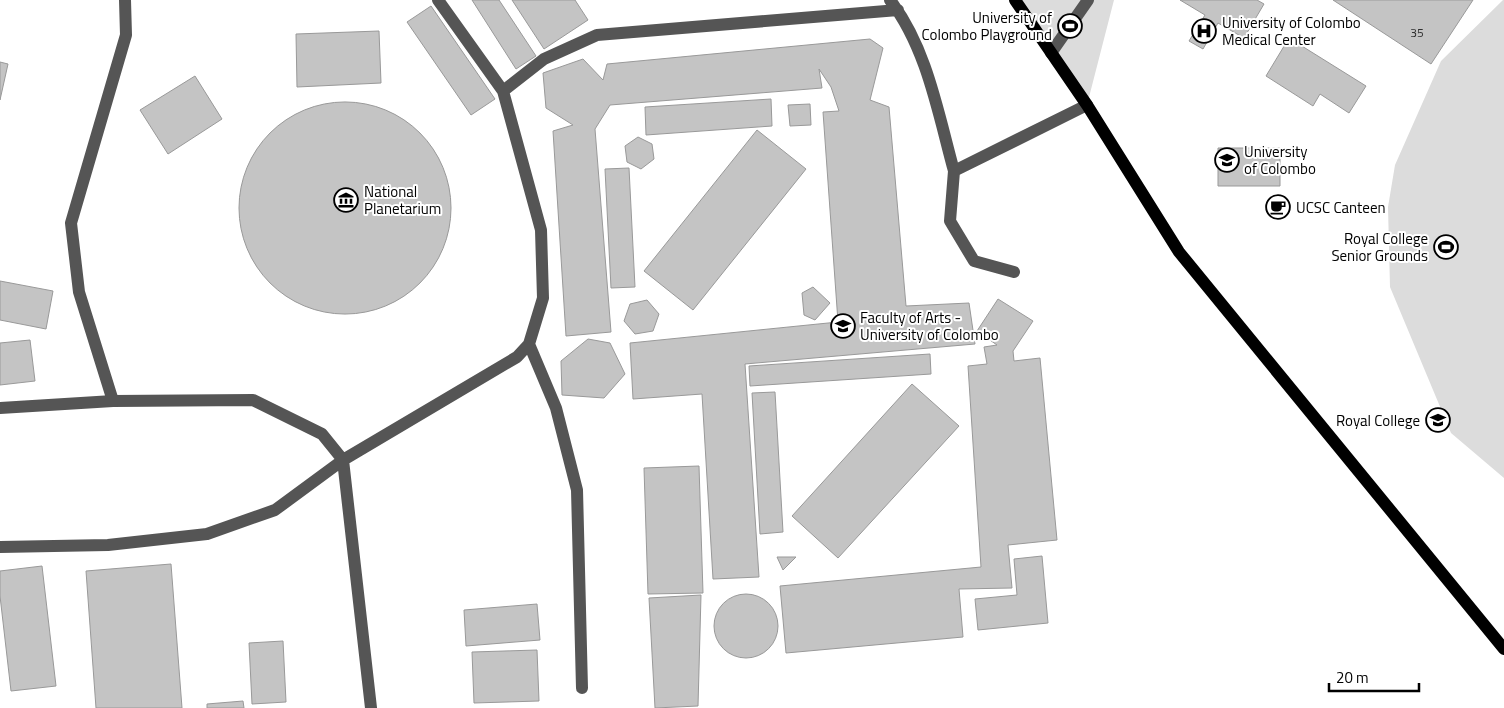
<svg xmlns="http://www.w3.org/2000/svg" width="1504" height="708" viewBox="0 0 1504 708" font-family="'Titillium Web',sans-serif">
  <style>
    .grass { fill: #dcdcdc }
    .building { fill: #c4c4c4; stroke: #999 }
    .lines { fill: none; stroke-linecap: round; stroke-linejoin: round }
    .minor { stroke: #555; stroke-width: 12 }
    .major { stroke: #000; stroke-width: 12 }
    .labels { text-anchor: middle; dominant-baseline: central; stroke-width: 4; stroke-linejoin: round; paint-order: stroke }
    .number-label { font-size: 12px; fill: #313131 }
    .poi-label { font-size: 15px; fill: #000; stroke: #fff; text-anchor: start }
  </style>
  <rect width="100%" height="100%" fill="#fff"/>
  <path class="grass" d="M1015,0h99l-27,105z
    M1503,0h1v478l-53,-45 -61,-146 -2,-80 7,-42 46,-104z"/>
  <path class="building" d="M472,0h27l37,56 -20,13z
    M512,0h63l13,20 -44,29z
    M1180,0h77l7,4 -20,34 -26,-15 -15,26 -14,-8 16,-26z
    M1333,0h140l-42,64z
    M431,6l64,93 -24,16 -64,-93z
    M379,31l2,52 -84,4 -1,-53z
    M1289,38l77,48 -17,27 -29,-19 -7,12 -47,-30z
    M870,39l13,9 -13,52 19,7 17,199 63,-3 6,41 -230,20 14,213 -46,2 -11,-185 -69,5 -3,-56 208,-21 -15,-210 16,-1 -8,-24 -12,-18 3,19 -212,17 -15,24 16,203 -45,4 -13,-205 20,-6 -27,-17 -3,-35 40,-14 20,21 4,-16z
    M0,62l8,2 -8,36z
    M195,76l27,43 -54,35 -28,-44z
    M771,99l1,27 -126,9 -1,-28z
    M239 208a106 106 0 1 1 212 0a106 106 0 1 1-212 0Z
    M810,104l1,21 -21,1 -2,-21z
    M757,130l49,39 -113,141 -49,-39z
    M638,137l14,7 2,15 -13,10 -14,-7 -2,-16z
    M1218,148h62v38h-62z
    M629,168l6,119 -24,1 -6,-119z
    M0,281l53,10 -7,38 -46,-9z
    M813,287l17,16 -15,17 -11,-5 -2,-22z
    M998,299l35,22 -20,30 1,10 26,-3 17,182 -49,5 4,43 -53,1 4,48 -177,16 -6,-67 201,-19 -13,-201 19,-2 -3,-17 13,-2 -20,-14z
    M647,300l12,14 -6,17 -18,3 -11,-13 6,-17z
    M588,339l22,4 15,31 -21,24 -42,-3 -1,-34z
    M30,340l5,41 -35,4v-42z
    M930,354l1,20 -181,12 -1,-20z
    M912,384l47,42 -121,132 -46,-42z
    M775,392l8,140 -23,2 -8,-141z
    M699,466l4,127 -55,1 -4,-126z
    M1042,556l6,67 -70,7 -3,-31 42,-4 -3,-36z
    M777,557h19l-13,13z
    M171,564l11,144h-86l-10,-137z
    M42,566l14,120 -45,5 -11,-95v-25z
    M714 626a32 32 0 1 1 64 0a32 32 0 1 1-64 0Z
    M701,595l-3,111 -43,2 -6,-110z
    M537,604l3,36 -74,6 -2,-36z
    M283,641l3,61 -34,2 -3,-61z
    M537,650l2,51 -65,2 -2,-51z
    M243,701l1,7h-37v-4z"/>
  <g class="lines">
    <path class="minor" d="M890,0c37,48 48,113 64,171l133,-66
      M1051,53l37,-53
      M503,91l41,-32 53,-24 301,-25
      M954,171l-4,50 24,40 40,11
      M529,344l27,64 21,82 5,198
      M113,401l-34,-109 -8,-69 55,-188 -1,-35
      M0,408l113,-7 140,-1 69,34 21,26 28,248
      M0,547l108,-2 99,-11 68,-24 68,-50 174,-103 12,-13 14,-46 -2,-68 -38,-139 -65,-91"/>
    <path class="major" d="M1015,0l72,105 92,147 325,397"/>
  </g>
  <defs>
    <g id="stadium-ring" transform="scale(1.25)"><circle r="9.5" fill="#fff" stroke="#000" stroke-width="1.5"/><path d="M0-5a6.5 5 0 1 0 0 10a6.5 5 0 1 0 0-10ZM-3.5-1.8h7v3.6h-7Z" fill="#000"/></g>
    <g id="hospital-ring" transform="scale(1.25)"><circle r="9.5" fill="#fff" stroke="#000" stroke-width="1.5"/><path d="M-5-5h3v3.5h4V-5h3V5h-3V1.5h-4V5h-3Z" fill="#000"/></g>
    <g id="university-ring" transform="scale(1.25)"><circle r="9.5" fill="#fff" stroke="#000" stroke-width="1.5"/><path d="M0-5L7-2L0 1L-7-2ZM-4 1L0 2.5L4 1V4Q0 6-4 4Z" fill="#000"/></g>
    <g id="museum-ring" transform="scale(1.25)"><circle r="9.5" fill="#fff" stroke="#000" stroke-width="1.5"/><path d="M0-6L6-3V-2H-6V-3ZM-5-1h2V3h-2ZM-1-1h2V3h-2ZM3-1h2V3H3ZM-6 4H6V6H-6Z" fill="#000"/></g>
    <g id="cafe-ring" transform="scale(1.25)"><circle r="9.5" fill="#fff" stroke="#000" stroke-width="1.5"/><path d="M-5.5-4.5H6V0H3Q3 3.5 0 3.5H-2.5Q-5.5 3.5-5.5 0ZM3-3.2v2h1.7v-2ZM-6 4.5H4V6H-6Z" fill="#000"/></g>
    <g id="school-ring" transform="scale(1.25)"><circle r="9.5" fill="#fff" stroke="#000" stroke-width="1.5"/><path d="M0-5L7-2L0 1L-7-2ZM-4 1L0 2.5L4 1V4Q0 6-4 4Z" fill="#000"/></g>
  </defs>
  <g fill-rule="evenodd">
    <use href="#stadium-ring" x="1070" y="26"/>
    <use href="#hospital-ring" x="1204" y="31"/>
    <use href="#university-ring" x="1227" y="160"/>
    <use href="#museum-ring" x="346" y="200"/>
    <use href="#cafe-ring" x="1278" y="207"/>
    <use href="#stadium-ring" x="1446" y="247"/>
    <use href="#university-ring" x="843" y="326"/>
    <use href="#school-ring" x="1438" y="420"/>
  </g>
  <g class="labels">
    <g class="number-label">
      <text x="1417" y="32">35</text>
    </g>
    <g class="poi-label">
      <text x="1052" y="17" text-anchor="end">University of<tspan x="1052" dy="17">Colombo Playground</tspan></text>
      <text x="1222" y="22">University of Colombo<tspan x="1222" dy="17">Medical Center</tspan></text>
      <text x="1244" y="151">University<tspan x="1244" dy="17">of Colombo</tspan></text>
      <text x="364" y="191">National<tspan x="364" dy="17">Planetarium</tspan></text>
      <text x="1296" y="207">UCSC Canteen</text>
      <text x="1428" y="238" text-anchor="end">Royal College<tspan x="1428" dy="17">Senior Grounds</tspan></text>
      <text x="860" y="317">Faculty of Arts -<tspan x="860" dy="17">University of Colombo</tspan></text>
      <text x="1420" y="420" text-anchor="end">Royal College</text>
    </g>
  </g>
  <path d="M1329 683v8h90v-8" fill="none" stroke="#000000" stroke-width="2.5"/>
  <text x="1336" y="683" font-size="15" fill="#000000" stroke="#ffffff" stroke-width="4" paint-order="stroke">20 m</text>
</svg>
